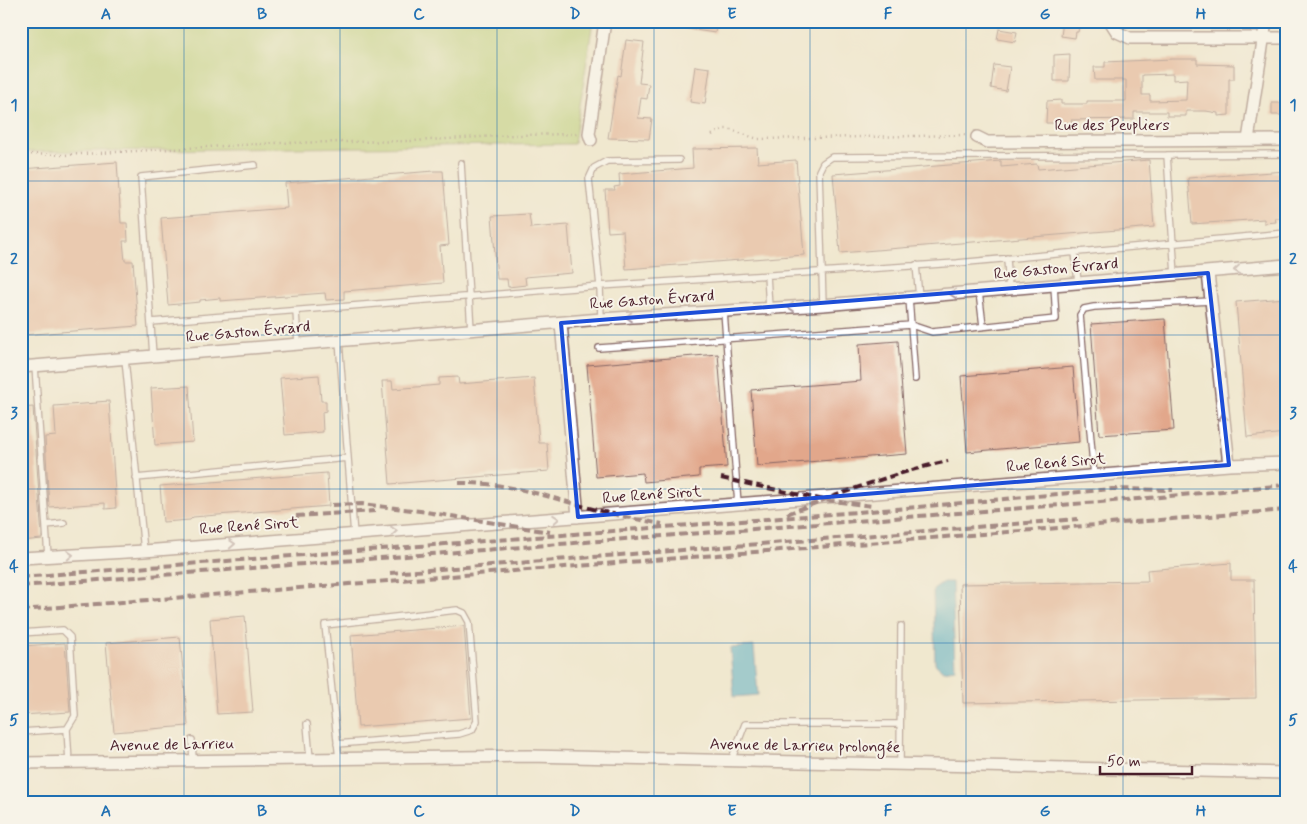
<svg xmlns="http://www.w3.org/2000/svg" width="1307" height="824" viewBox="0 0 1307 824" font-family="Mynerve,sans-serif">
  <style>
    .green { fill: #b5cd72; stroke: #80764e }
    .water { fill: #46a8c5; stroke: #486478 }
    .building { fill: #e2a78b; fill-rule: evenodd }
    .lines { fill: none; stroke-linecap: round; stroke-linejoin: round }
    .service-casing { stroke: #846564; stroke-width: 8 }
    .minor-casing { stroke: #846564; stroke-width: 14 }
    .path { stroke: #846564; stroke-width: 2.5; stroke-dasharray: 1 4; stroke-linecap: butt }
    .service { stroke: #fff; stroke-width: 5.5 }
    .minor { stroke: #fff; stroke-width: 11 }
    .rail { stroke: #4a1f2b; stroke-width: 4; stroke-dasharray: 8 4; stroke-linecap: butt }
    .oneway { stroke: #ae9aa0 }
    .marked { fill: none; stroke: #1d4ed8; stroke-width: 4; stroke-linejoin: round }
    .grid { fill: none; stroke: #1f6fb2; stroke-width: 1; stroke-opacity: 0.55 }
    .labels { text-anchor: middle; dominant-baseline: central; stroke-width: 4; stroke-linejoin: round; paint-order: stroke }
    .street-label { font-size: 16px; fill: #4a1f2b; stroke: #f7f3e8 }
    .neatline { fill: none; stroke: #1f6fb2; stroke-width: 2 }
    .grid-label { font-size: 16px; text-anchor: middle; font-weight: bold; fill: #1f6fb2 }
  </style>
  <rect width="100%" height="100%" fill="#f7f3e8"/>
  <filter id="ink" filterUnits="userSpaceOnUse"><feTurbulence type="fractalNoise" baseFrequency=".02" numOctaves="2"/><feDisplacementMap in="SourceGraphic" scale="10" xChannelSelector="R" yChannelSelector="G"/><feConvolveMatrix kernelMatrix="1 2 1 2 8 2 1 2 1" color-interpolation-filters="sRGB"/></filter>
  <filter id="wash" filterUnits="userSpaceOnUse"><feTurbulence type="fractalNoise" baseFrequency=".0096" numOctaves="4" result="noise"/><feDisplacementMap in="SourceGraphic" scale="20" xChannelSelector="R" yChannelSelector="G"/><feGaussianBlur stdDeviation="1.12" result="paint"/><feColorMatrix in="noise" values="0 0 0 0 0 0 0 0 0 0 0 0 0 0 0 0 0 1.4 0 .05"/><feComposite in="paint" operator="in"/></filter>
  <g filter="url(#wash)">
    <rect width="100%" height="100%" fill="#f0e8cf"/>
    <path class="green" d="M21,21h572l-19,123 -553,8z"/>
    <path class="water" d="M943,582h9l3,87 -12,2 -8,-7 -2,-75z
      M754,646l4,49 -24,2 -4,-49z"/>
    <g id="blocks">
      <path class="building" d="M676,21h41l-2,12 -40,-6z
        M1063,21h17l-2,11h-2l-1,6 -14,-2z
        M999,29l18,3 -2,10 -18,-3z
        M626,40l18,2 -5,41 10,1 -2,15 -6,-1 -3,20 14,1 -3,20 -41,-1 10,-63 3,1z
        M1070,54l-1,27h-15v-26z
        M1172,59h25v5l37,1v14h-5v36l-11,1v-3l-12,-2h-20v5h-19v-4h-33v7l-63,1 1,3h-26l1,-22 14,-1v4h26v-3h39v-21h-31l-1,-13h11v-5zM1173,74v6l14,-1 -1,21 -36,1v-6h-8v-20z
        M994,65l16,2 -4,24 -15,-3z
        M695,66l15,2 -5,36 -15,-2z
        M1272,103h14v12h-14z
        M757,148l1,15 38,-3 8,95 -178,14 -3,-38 -15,1 -3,-42h10l-1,-3 6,-1 -1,-12 74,-6 -1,-19z
        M1149,160l5,67 -314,26 -7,-79 168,-13v6l36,-3 1,5z
        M117,162l4,61h6l1,18h-5l2,20h8l5,65 -117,9v-166z
        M434,171h9l6,74 -9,1 3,37 -99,8v8l-18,1 -1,-7 -105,8v-3l-20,2v2l-32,3 -7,-87 126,-10 -2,-25z
        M1286,171v47h-11l1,4 -12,1v-4l-72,5 -4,-46z
        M529,214l2,14 37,-3 4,48 -47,4 1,8 -18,2 -1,-8h-10l-5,-63z
        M1286,298v135l-39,4 -11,-135z
        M1165,319l9,111 -75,5 -8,-111z
        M898,341l9,113 -150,12 -6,-76 110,-9 -2,-37z
        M718,354l9,113 -28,2v8l-55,5 -1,-9 -47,4 -9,-112z
        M1073,367l6,75 -112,10 -6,-76z
        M319,375l2,26h5v10l-4,1 1,20 -38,3 -5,-57z
        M458,377l1,7 75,-6 5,65h8l2,28 -159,13 -8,-103h10l1,8 46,-4v-7z
        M189,386l4,56 -38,3 -4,-57z
        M109,401l7,107 -11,1v-6l-56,4 -4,-70 11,-1 -2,-30 43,-3 -1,-1z
        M33,407l9,132 -21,2v-133z
        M327,473l2,33 -136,11 -3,3 -27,2 -3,-36z
        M1231,563v17h23l2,118 -293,5 -3,-119 188,-3 -1,-11z
        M245,616l8,96 -36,2 -7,-95z
        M464,626l7,92 -113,9 -7,-92z
        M180,637l8,89 -74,6 -8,-89z
        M65,643l5,69 -49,3v-69z"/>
    </g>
  </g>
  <g filter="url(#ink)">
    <use href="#blocks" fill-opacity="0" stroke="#846564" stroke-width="1"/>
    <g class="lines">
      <g class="service-casing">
        <path id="service" d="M461,163l10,167
          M1075,252l3,31
          M1007,258l2,31
          M916,265l3,32
          M767,275l2,33
          M1175,275l-8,-120 119,-1
          M979,292l4,34
          M909,298l6,81
          M823,305l-4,-134 4,-8 9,-6 335,-2
          M296,311l2,33
          M724,311l14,193
          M601,319l-1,-33 -11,-107 5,-11 13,-7 72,-1
          M151,322l449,-36 357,-23 329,-30
          M339,341l15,194
          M599,348l312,-23 21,7 124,-13 -2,-34
          M153,356l-12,-179 114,-12
          M125,359l19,192
          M35,366l13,190
          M1094,476l-14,-161 4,-6 10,-2 117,-6
          M136,478l212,-20
          M46,525l18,-2
          M21,633l42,-3 7,7 5,79 -8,13
          M307,724l3,35
          M21,732l46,-3 2,33
          M192,740l1,21
          M337,744l122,-10 13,-4 5,-9 -8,-99 -5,-9 -7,-3 -132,15c5,44 9,89 14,134
          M731,761l14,-37h155
          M900,764l1,-138"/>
      </g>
      <g class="minor-casing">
        <path id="minor" d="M1110,21l7,11 13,6h156
          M977,137l10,5 299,-2
          M591,140l-2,-6 16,-113
          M1248,140l18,-119
          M1208,273l21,192
          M561,323l17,194
          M21,367l580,-48 222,-14 463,-40
          M21,558l123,-7 1085,-86 57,-2
          M21,763l508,-7 757,17"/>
      </g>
      <path class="path" d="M712,135l11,-6h5l30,10 208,-4
        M21,154l43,1 213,-12 135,-2 102,-6 64,-1"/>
      <use href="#service" class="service"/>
      <use href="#minor" class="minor"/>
      <path class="rail" d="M721,478l103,22 48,6
        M459,483c57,-1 101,19 154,31 16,4 33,7 49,10
        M332,505l30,-1 58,7 130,21
        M787,514c53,-20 105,-41 161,-53
        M296,516l79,-5
        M390,573l688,-54
        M21,577l875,-68 216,-20 61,1
        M21,586l1117,-87 148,-14
        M21,610l1265,-100"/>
    </g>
    <defs><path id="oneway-chevron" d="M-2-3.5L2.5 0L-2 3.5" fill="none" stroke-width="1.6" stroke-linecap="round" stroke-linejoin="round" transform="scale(1.25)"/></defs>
    <g class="oneway">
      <use href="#oneway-chevron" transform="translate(1237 270) rotate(174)"/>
      <use href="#oneway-chevron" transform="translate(953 294) rotate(175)"/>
      <use href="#oneway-chevron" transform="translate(791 307) rotate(176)"/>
      <use href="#oneway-chevron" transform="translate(629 317) rotate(176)"/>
      <use href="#oneway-chevron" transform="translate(1223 417) rotate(-96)"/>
      <use href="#oneway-chevron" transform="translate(556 519) rotate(-4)"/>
      <use href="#oneway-chevron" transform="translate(394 531) rotate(-5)"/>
      <use href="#oneway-chevron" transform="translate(232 544) rotate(-4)"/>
      <use href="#oneway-chevron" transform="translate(70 555) rotate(-3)"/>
    </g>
  </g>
  <path d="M0 0H1307V824H0ZM1208,273l21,192 -651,52 -17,-194z" fill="#f0e8cf" fill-opacity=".55" fill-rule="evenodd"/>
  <path class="marked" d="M1208,273l21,192 -651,52 -17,-194z"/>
  <path class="grid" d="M184,21v782M340,21v782M497,21v782M654,21v782M810,21v782M966,21v782M1123,21v782M21,181h1265M21,335h1265M21,489h1265M21,643h1265"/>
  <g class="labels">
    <g class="street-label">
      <text x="1112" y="125">Rue des Peupliers</text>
      <text transform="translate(1056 269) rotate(-5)">Rue Gaston Évrard</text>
      <text transform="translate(652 300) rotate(-4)">Rue Gaston Évrard</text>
      <text transform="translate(248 332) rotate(-5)">Rue Gaston Évrard</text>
      <text transform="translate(1056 463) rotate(-5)">Rue René Sirot</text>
      <text transform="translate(652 495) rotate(-4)">Rue René Sirot</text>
      <text transform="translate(249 526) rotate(-4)">Rue René Sirot</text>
      <text transform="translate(172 745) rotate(-1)">Avenue de Larrieu</text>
      <text transform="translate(805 746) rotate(1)">Avenue de Larrieu prolongée</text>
    </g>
  </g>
  <rect width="1307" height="824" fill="none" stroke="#f7f3e8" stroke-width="55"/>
  <path d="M1100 766v8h92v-8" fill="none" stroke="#4a1f2b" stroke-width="2.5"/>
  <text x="1107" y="766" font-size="15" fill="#4a1f2b" stroke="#f7f3e8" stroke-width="4" paint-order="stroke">50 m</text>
  <rect x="28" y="28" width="1252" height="768" class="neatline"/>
  <g class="grid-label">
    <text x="106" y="19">A</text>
    <text x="262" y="19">B</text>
    <text x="419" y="19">C</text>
    <text x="575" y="19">D</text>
    <text x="732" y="19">E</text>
    <text x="888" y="19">F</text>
    <text x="1045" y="19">G</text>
    <text x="1201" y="19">H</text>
    <text x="14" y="110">1</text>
    <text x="1293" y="110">1</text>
    <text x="14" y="264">2</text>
    <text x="1293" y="264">2</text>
    <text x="14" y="418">3</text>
    <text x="1293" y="418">3</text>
    <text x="14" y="571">4</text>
    <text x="1293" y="571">4</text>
    <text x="14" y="725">5</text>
    <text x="1293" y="725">5</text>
    <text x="106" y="816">A</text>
    <text x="262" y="816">B</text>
    <text x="419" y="816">C</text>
    <text x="575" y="816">D</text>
    <text x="732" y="816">E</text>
    <text x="888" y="816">F</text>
    <text x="1045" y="816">G</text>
    <text x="1201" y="816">H</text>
  </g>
</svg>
